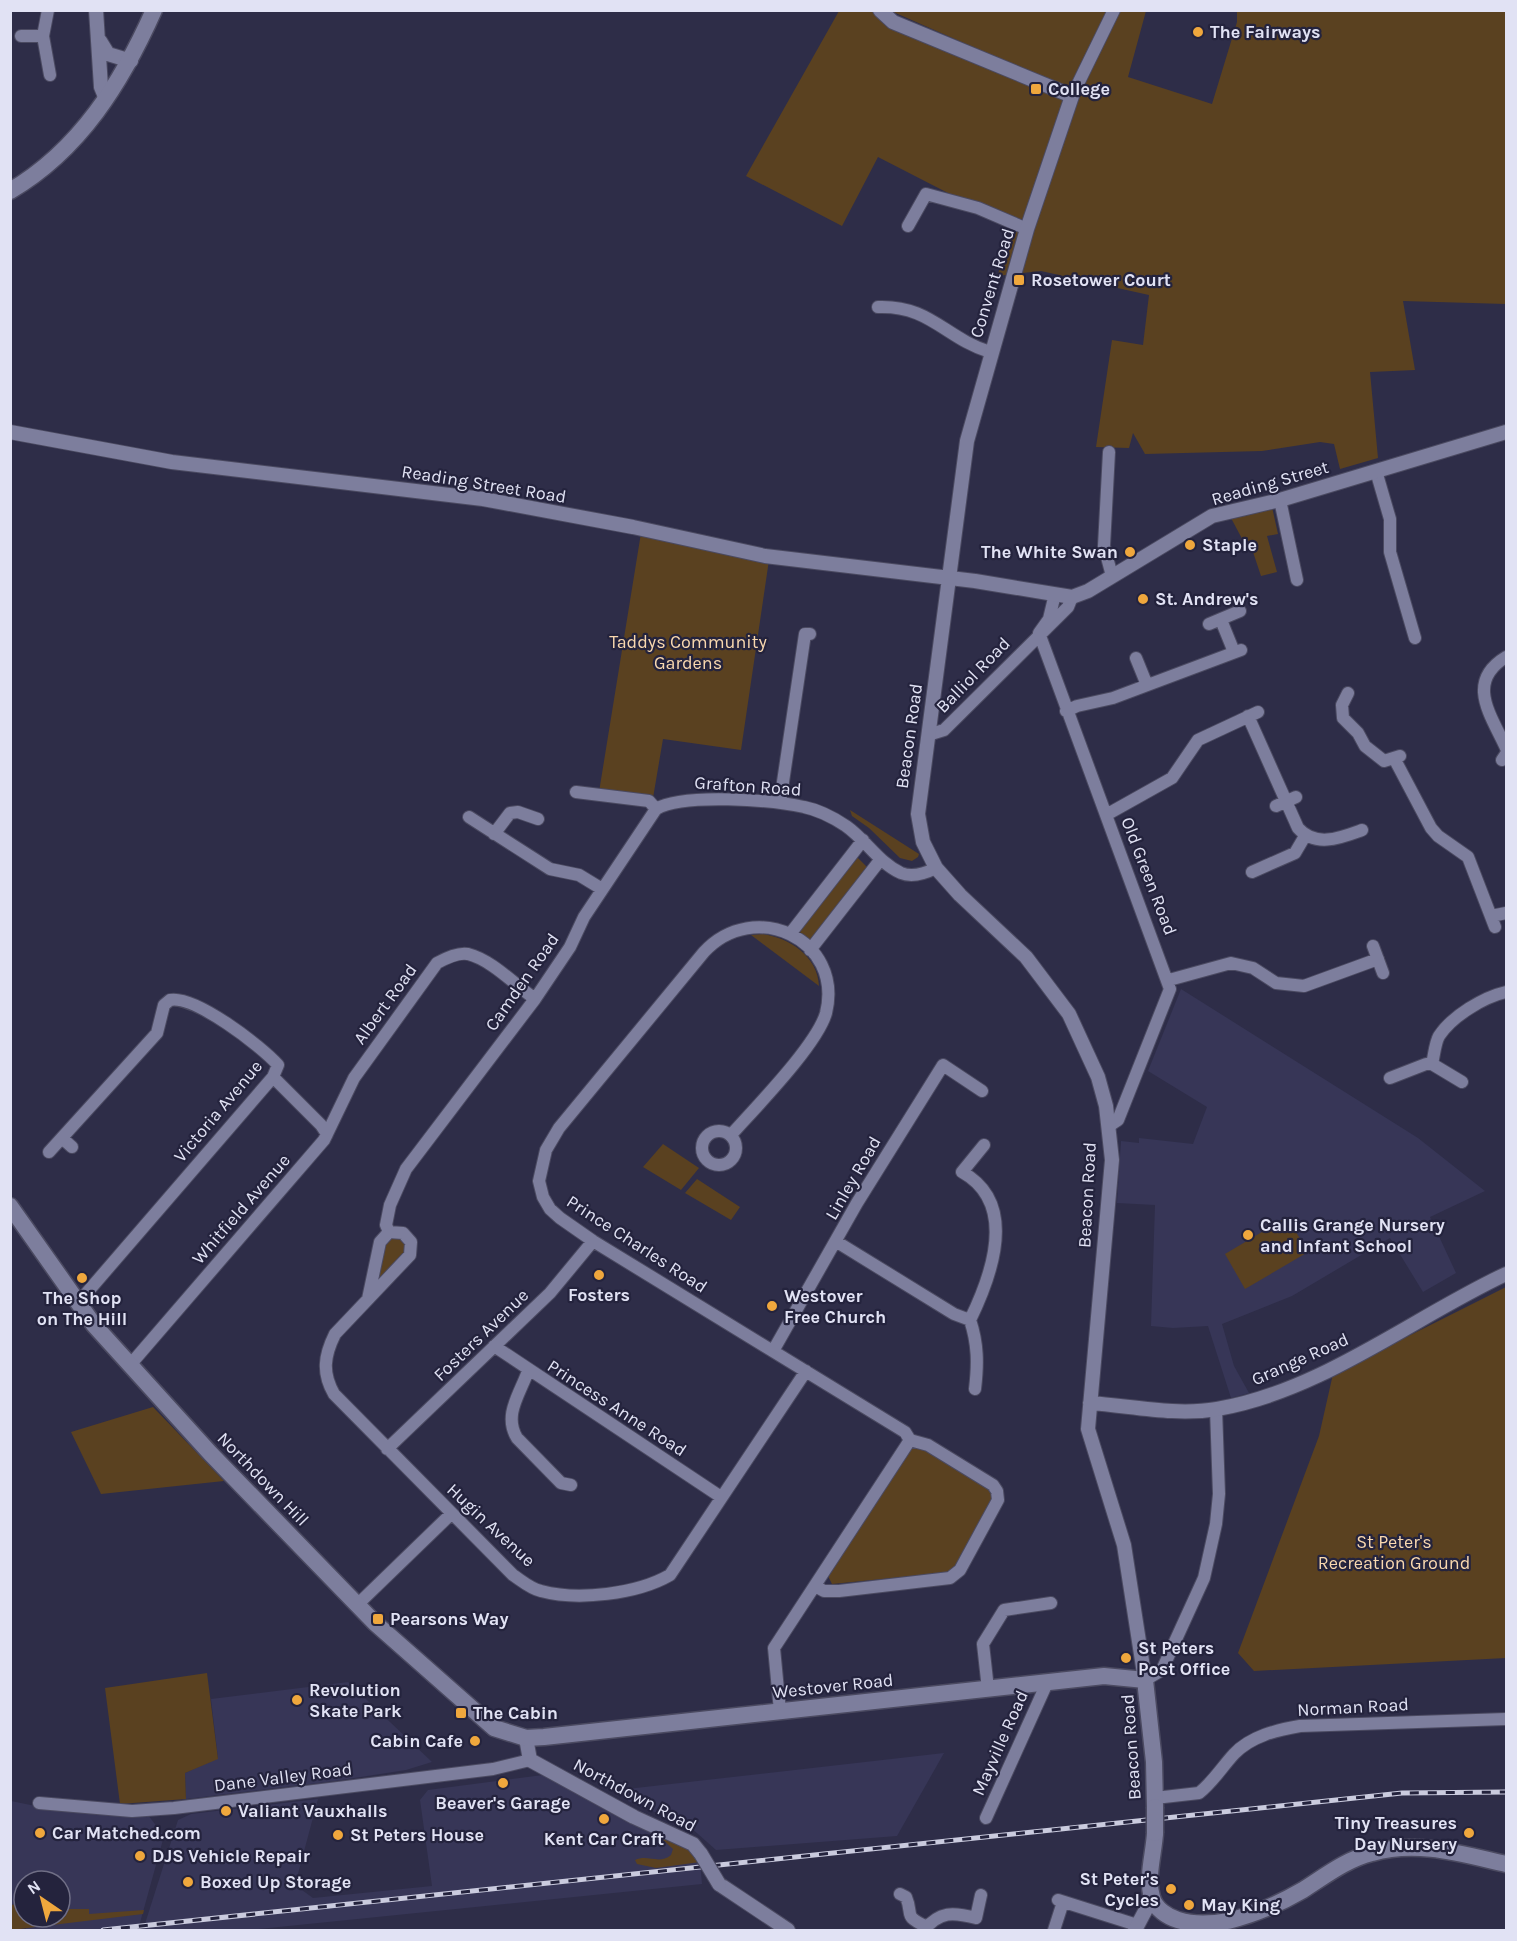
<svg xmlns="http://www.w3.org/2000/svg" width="1517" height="1941" viewBox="0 0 1517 1941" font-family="Karla,sans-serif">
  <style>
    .built { fill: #373657 }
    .green { fill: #5a4120 }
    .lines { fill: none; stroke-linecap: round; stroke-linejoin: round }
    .minor-casing { stroke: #4b4a61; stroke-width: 14 }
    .tertiary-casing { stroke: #4b4a61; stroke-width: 16 }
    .secondary-casing { stroke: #4b4a61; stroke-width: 19 }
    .minor { stroke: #7d7e9d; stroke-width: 12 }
    .tertiary { stroke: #7d7e9d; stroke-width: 14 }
    .secondary { stroke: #7d7e9d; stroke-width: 16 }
    .rail-casing { stroke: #cacbde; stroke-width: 5 }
    .rail { stroke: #24233d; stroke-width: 3; stroke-dasharray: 9; stroke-linecap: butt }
    .tertiary-bridge-casing { stroke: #4b4a61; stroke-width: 16; stroke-linecap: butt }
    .secondary-bridge-casing { stroke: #4b4a61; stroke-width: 19; stroke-linecap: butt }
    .tertiary-bridge { stroke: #7d7e9d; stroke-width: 14 }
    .secondary-bridge { stroke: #7d7e9d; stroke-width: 16 }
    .poi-dot { fill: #efa73d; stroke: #24233d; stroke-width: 2 }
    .labels { text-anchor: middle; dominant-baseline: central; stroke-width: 4.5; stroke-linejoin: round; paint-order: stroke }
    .poi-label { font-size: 18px; font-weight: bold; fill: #e1e2f4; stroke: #24233d; text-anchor: start }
    .street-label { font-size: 18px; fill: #e1e2f4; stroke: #24233d }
    .park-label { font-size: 18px; fill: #f9d8af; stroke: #24233d }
  </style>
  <rect width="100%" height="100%" fill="#2e2d48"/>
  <path class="built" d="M1181,989l237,149 67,53 -55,26 26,56 -33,19 -33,-54 -98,58 -70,28 12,42 15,27 -18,5 -23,-72 -35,2 -22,-2 4,-121 -38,-2 4,-62 18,2v-5l54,6 14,-37 -59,-36z
    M348,1682l84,80 -26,8 -71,11 -149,18 -1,-26 33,-15 -7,-59z
    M944,1753l-47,83 -181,14 -27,-24 -61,-25 -1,-12z
    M543,1775l117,57 40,30 2,22 -452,46h-107l35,-110 13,-6 127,-15 -23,86 18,13 119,-12 -12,-86 8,-10z
    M11,1801l39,8 98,6 16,21 -26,94h-127l15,-1 1,-12h33v-36h-36v22l-13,2z"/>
  <path class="green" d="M839,11h34l21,17 120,37 -123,-54h255l-18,66 84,27 25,-82v-11h269v293l-103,-3 12,69 -45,2 8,86 -38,11 -6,-25 -14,-2 -58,9 -117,3 -12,-21 -4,15 -33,-1 16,-107 31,5 6,-50 -108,-24 -44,5 19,-48 -138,-71 -36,69 -96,-50z
    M1272,507l6,27 -11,2 10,36 -16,4 -9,-27 -4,1 -17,-32z
    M641,533l128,27 -28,190 -78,-11 -10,59 -54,-6z
    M850,810l69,44 -1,3 -6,4 -12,-3 -31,-30 -17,-12z
    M856,856l11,11 -53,71 -6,2 -7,-4 -1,-6z
    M763,934c26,4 55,22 56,52l-68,-51z
    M663,1144l36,24 -18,22 -38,-23z
    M697,1179l43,28 -9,13 -46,-27z
    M1287,1217l21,35 -63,37 -20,-35z
    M402,1237l6,13 -28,31 -3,-1 8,-38 2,-3z
    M1506,1287v371l-252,13 -16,-18 81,-217 14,-62z
    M153,1407l71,74 -123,13 -30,-62z
    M917,1444l71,41 5,7 -1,11 -39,69 -121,12 -5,-10 86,-128z
    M207,1673l11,86 -33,14 1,26 -66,5 -15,-116z
    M659,1831l34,21 7,10 -44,6 -19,-4 -2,-4c13,-6 24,5 36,-5l2,-6 -19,-17z
    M24,1903v14h41l4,-8h20v5l55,-4 -1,4 -132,16v-25z"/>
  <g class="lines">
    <g class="minor-casing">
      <path id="minor" d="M48,10l-5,26 7,39
        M21,36h22
        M1072,96l42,-86
        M908,226l18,-32 52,14 49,21
        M878,307c52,-2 67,31 112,45
        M1109,452l-5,94 8,30
        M1376,471l14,48v33l25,86
        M1280,500l17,80
        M1055,594l-6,25 -10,14 131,356 -52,131 -9,6
        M1221,620l13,32
        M1209,624l31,-13
        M1506,657c-41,25 -15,58 0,91
        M1136,658l11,27
        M1348,693l-6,12 1,13 15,15 7,13 19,15 16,-5
        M1066,711l11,-5 36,-8 128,-48
        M1248,716l50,112c18,20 42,10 64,2
        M928,735l16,-5 124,-123 4,-10
        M1394,758l37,70 7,8 30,21 27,70
        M1502,760l4,-6
        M576,792l73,9 7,8
        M780,802l25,-168h5
        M1276,806l20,-9
        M1106,815l66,-37 26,-38 60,-28
        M469,817l81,52 29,6 23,14
        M494,834l16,-21 8,-1 20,7
        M1252,872l43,-19 10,-17
        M1491,916l15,-3
        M790,934l73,-94
        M1373,946l10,27
        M810,950l71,-91
        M1169,980l62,-17 22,5 23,15 28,3 74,-27
        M1432,1064c2,-8 3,-21 7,-28 13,-20 45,-39 67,-44
        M1390,1078l36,-14h6l30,18
        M702 1148a17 17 0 1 1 34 0a17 17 0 1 1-34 0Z
        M327,1134l27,-56 83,-115c9,-5 21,-11 31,-9 24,6 47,31 67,45
        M731,1135c24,-27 86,-90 95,-122 18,-74 -72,-115 -122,-61l-145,176 -13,22 -7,31 4,16 7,12 10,9 33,23 312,191 5,8
        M62,1138l10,9
        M49,1152l108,-119 7,-28 6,-5c25,-5 91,46 108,65l-5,12 -195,226
        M389,1232l-3,-7 4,-20 16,-36 129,-170 35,-52 14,-30 72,-108c27,-16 117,-9 148,-2 15,3 30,11 42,19 20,14 33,37 55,47 12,5 25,0 35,-5
        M837,1242l117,72 16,6
        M368,1299l12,-57 9,-10 14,1 8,9 -1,13 -75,79c-11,22 -13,39 -1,60l179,181c9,6 18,14 28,16 37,10 96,3 129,-16l136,-204
        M494,1346l227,151
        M773,1351l84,-148 86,-138 39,26
        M130,1365l194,-225 3,-6 -6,-9 -48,-48
        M528,1371c-8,23 -25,44 -11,67l44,45 10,2
        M975,1389c3,-25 3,-45 -5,-69 22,-45 48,-117 -8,-148l22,-27
        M387,1449l163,-156 43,-52
        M815,1586l9,5h15l111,-13 10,-8 38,-70 -1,-9 -4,-6 -65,-40 -18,-5
        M357,1605l94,-91
        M1145,1680l17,-10 42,-92 12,-54 3,-30 -3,-85
        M988,1689l-5,-45 21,-34 47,-7
        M780,1711l-6,-63 136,-208
        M1155,1798l44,-5c14,-11 23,-26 35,-39 17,-18 43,-24 66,-28l206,-7
        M39,1803l93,8 42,-3 319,-39 37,-9
        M986,1818l61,-135
        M900,1894l6,3c8,19 -4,18 21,30
        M1058,1900l79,25
        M924,1930c16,-19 29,-18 52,-12l5,-23
        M1054,1930l9,-28"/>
    </g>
    <g class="tertiary-casing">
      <path id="tertiary" d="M96,10l5,77 5,12
        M880,10l13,12 179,74 -45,133 -60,212 -49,373 5,28 13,26 24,27 66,62 43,57 29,63 8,29 6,54 -24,269 36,116 21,135
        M100,41l8,13 23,7
        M10,432l162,30 311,37 150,28 132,29 210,25 97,16 16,-6 124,-75 68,-16 226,-68
        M1090,1403c42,3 85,13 127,6 105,-18 195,-91 289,-135
        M526,1738l4,22 104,57 59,27 8,10
        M719,1884l69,46
        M1135,1930l17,-32"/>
    </g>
    <g class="secondary-casing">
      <path id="secondary" d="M10,191c70,-41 112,-109 144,-181
        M10,1206l84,119 116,128 165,170 119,105 32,10 18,-1 560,-61 41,4 9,82 1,45
        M1155,1833c-1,20 -9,45 -3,64 3,12 16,20 26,23 16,5 34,4 50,1 28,-7 51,-17 75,-31 22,-14 44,-31 69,-37 45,-13 90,1 134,11"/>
    </g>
    <use href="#minor" class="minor"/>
    <use href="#tertiary" class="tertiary"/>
    <use href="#secondary" class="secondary"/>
    <g class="rail-casing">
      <path id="rail" d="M103,1930l1299,-137 104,-1"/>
    </g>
    <use href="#rail" class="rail"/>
    <g class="tertiary-bridge-casing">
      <path id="tertiary-bridge" d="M701,1854l18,30"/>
    </g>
    <g class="secondary-bridge-casing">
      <path id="secondary-bridge" d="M1155,1833v-26"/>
    </g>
    <use href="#tertiary-bridge" class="tertiary-bridge"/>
    <use href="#secondary-bridge" class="secondary-bridge"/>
  </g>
  <g class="poi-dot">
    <circle cx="1198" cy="32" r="6"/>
    <rect x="1030" y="83" width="12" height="12" rx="3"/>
    <rect x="1013" y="274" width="12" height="12" rx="3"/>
    <circle cx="1190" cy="545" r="6"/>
    <circle cx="1130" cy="552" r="6"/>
    <circle cx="1143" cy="599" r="6"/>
    <circle cx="1248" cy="1235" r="6"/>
    <circle cx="599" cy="1275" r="6"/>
    <circle cx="82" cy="1278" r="6"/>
    <circle cx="772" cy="1306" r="6"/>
    <rect x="372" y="1613" width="12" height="12" rx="3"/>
    <circle cx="1126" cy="1658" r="6"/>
    <circle cx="297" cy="1700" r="6"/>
    <rect x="455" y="1707" width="12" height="12" rx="3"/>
    <circle cx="475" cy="1741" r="6"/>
    <circle cx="503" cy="1783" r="6"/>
    <circle cx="226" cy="1811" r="6"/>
    <circle cx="604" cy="1819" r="6"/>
    <circle cx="40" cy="1833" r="6"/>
    <circle cx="1469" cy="1833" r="6"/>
    <circle cx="338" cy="1835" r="6"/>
    <circle cx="140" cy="1856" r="6"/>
    <circle cx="188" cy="1882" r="6"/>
    <circle cx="1171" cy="1889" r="6"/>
    <circle cx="1189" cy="1905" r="6"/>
  </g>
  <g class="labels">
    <g class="poi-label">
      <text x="1210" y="32">The Fairways</text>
      <text x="1048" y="89">College</text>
      <text x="1031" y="280">Rosetower Court</text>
      <text x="1202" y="545">Staple</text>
      <text x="1118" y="552" text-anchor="end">The White Swan</text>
      <text x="1155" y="599">St. Andrew's</text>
      <text x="1260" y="1225">Callis Grange Nursery<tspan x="1260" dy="21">and Infant School</tspan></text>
      <text x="599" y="1295" text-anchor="middle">Fosters</text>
      <text x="784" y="1296">Westover<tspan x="784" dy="21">Free Church</tspan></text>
      <text x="82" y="1298" text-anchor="middle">The Shop<tspan x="82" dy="21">on The Hill</tspan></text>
      <text x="390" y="1619">Pearsons Way</text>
      <text x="1138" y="1648">St Peters<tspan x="1138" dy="21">Post Office</tspan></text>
      <text x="309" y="1690">Revolution<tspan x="309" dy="21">Skate Park</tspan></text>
      <text x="473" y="1713">The Cabin</text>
      <text x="463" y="1741" text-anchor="end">Cabin Cafe</text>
      <text x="503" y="1803" text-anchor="middle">Beaver's Garage</text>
      <text x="238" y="1811">Valiant Vauxhalls</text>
      <text x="1457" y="1823" text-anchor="end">Tiny Treasures<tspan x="1457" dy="21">Day Nursery</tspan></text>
      <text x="52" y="1833">Car Matched.com</text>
      <text x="350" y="1835">St Peters House</text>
      <text x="604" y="1839" text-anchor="middle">Kent Car Craft</text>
      <text x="152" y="1856">DJS Vehicle Repair</text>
      <text x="1159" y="1879" text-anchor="end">St Peter's<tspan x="1159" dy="21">Cycles</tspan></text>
      <text x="200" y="1882">Boxed Up Storage</text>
      <text x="1201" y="1905">May King</text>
    </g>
    <g class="street-label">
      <text transform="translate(992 283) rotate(-73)">Convent Road</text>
      <text transform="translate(1270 483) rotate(-16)">Reading Street</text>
      <text transform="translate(484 484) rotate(9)">Reading Street Road</text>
      <text transform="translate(973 675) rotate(-46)">Balliol Road</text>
      <text transform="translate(909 736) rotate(-82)">Beacon Road</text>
      <text transform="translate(748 786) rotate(4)">Grafton Road</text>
      <text transform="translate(1149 876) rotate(69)">Old Green Road</text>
      <text transform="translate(522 982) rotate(-55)">Camden Road</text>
      <text transform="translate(385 1004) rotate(-54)">Albert Road</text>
      <text transform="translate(218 1111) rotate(-50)">Victoria Avenue</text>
      <text transform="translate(853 1178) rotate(-60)">Linley Road</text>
      <text transform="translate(1087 1195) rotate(-87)">Beacon Road</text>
      <text transform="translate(241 1209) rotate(-49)">Whitfield Avenue</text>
      <text transform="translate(637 1244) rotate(33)">Prince Charles Road</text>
      <text transform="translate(481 1335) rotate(-44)">Fosters Avenue</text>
      <text transform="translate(1300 1359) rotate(-24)">Grange Road</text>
      <text transform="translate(617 1408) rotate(33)">Princess Anne Road</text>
      <text transform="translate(263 1479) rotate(46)">Northdown Hill</text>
      <text transform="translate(491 1525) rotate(43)">Hugin Avenue</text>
      <text transform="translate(833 1686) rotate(-6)">Westover Road</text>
      <text transform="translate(1353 1707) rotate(-3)">Norman Road</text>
      <text transform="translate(1000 1743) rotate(-66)">Mayville Road</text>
      <text transform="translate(1131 1747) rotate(-94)">Beacon Road</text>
      <text transform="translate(283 1777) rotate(-7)">Dane Valley Road</text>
      <text transform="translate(635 1795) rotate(28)">Northdown Road</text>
    </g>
    <g class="park-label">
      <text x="688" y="642">Taddys Community<tspan x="688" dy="21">Gardens</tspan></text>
      <text x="1394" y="1542">St Peter's<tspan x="1394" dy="21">Recreation Ground</tspan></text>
    </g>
  </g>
  <rect width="1517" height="1941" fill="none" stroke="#e1e2f4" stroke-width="24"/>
  <g transform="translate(42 1899) rotate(325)"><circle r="28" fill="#24233d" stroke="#706f86" stroke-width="1.5"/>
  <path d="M0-4.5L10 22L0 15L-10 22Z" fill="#efa73d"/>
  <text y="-9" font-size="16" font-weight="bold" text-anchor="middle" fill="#e1e2f4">N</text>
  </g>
</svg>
